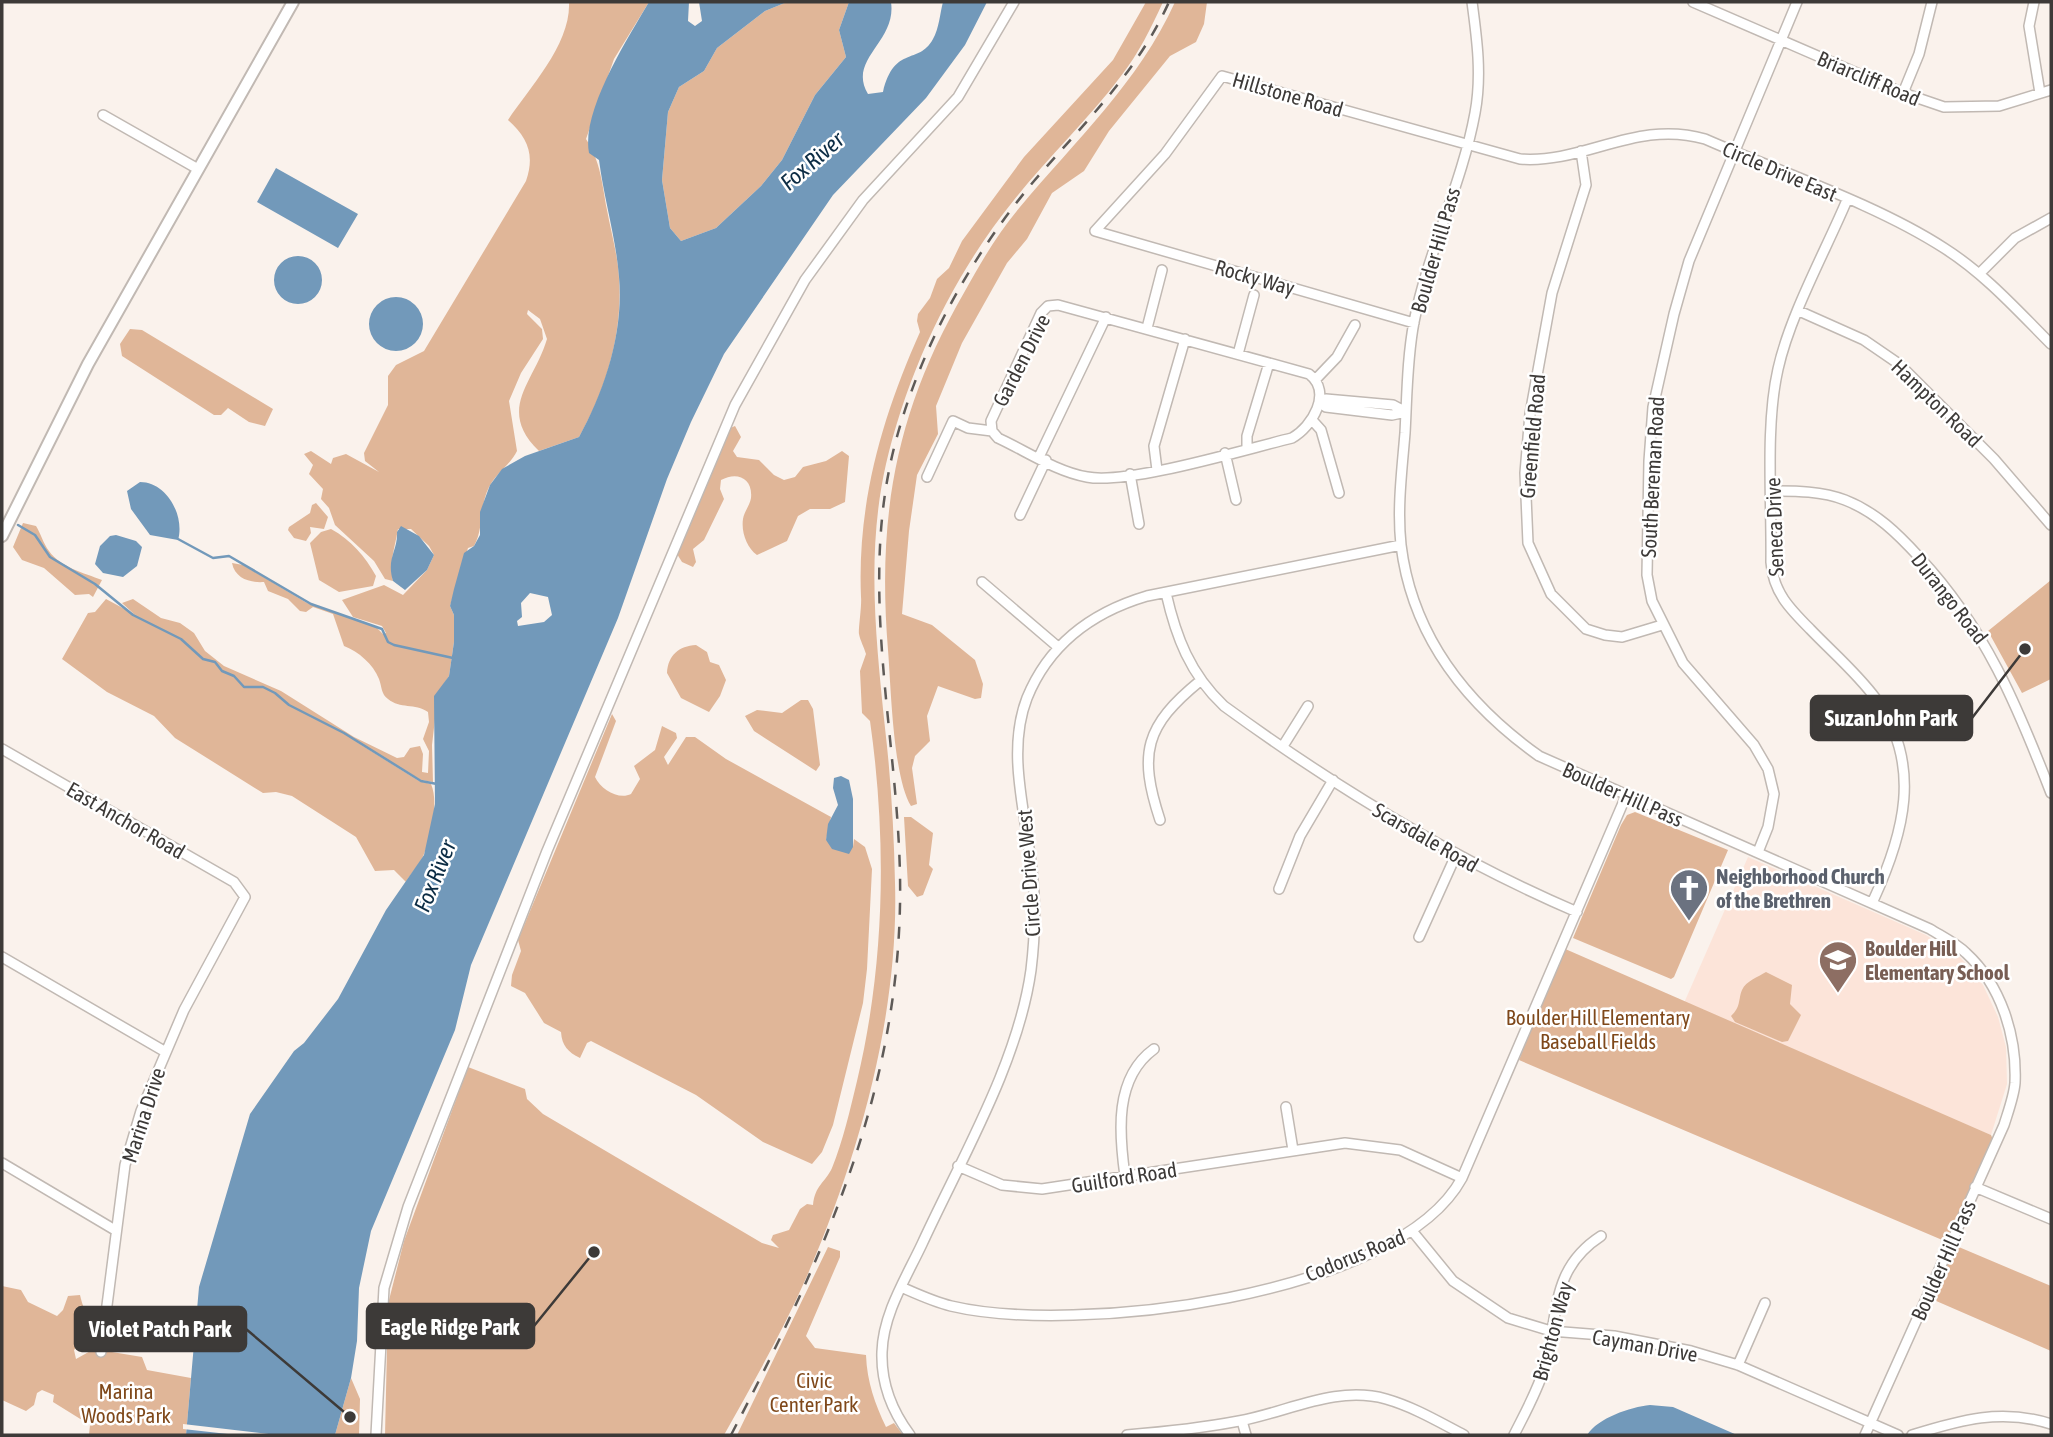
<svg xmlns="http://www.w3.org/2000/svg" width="2053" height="1437" viewBox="0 0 2053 1437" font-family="'Asap Condensed',sans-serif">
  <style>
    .education { fill: #fce4d9 }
    .green { fill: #e0b698 }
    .water { fill: #7299ba; fill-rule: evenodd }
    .pier { fill: #faf2ec }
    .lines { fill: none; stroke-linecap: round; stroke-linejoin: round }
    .stream { stroke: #7299ba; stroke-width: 2.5 }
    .minor-casing { stroke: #c1b9b3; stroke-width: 12 }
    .major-casing { stroke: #c1b9b3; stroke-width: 14 }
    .minor { stroke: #fff; stroke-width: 9 }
    .major { stroke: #fff; stroke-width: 10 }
    .rail { stroke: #5e5a57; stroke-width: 2.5; stroke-dasharray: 12 12; stroke-linecap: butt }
    .labels { text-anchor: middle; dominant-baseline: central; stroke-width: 5; stroke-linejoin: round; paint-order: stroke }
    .street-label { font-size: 21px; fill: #3d3a38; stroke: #fff }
    .worship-label { font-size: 21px; font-weight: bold; fill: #5b616d; stroke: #fff; text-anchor: start }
    .education-label { font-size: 21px; font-weight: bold; fill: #785e54; stroke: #fff; text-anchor: start }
    .park-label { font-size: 21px; fill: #7f481a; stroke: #fff }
    .water-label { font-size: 23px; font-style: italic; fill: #0c2c44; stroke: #fff }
    .leader { fill: none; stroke: #3d3a38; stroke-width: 2.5 }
    .callout-dot { fill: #3d3a38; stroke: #fff; stroke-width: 2.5 }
    .callout { fill: #3d3a38; stroke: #3d3a38; stroke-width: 2.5 }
    .callout-label { font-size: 23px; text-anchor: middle; font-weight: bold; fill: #fff }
  </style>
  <rect width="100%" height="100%" fill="#faf2ec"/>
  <path class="education" d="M1748,857l178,78 35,23 22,27 15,32 8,30 1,37 -16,51 -307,-132z"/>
  <path class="green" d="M569,2h80l-35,57 -28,80c15,23 16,45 21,71 4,22 11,46 12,68 4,55 -13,112 -40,159l-40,14c-43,-42 -5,-68 8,-112l-7,-20 -12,-9 -1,4 15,15 1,10 -22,34 -12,28 8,50c-6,13 -21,22 -28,36 -10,20 -5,41 -15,59l-6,2 -18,58 4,9v27l-5,34 -11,17 -6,52 1,37 -12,-2 -66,-39 64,40 12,3c8,18 0,52 -7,70 -4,10 -13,19 -18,28l-12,-12 -19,1 -19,-34 -64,-41 -16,-4 -13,1 -88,-55 -21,-22 -47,-24 -45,-33 26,-46 7,-1 11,-13 65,35 -37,-20 -12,-11 11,-4 28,19 19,5 14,10 11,18 19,15 57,25 73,46 43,21 7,-1 6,-9 10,-2 3,8 -1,18 6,1 1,-22 -6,-12 6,-17 -1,-10c-13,-9 -28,-3 -40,-13 -7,-5 -6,-12 -9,-20 -6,-15 -20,-27 -35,-33l-11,-32 -20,-7 -7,5 -6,-1 -12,-12 -20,-8 -4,-9c-13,1 -29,-3 -32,-19l11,2 64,38 69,24 7,7 3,-1 -4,-7 -29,-9 -11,-17 42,-15 19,10 24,-25 7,-15 -5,-9 -18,-17h-13c-3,18 -9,33 -5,52l-8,-2 -11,-18 -39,-36 -6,-17 -8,-9 2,-10 -14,-15 4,-9 -9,-11 7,-3 20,13 2,-6 13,-4 33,18 -14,-11 -1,-8 24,-48v-29l8,-11 28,-14 102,-170c9,-26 2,-43 -18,-61 22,-33 63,-76 61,-118z
    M787,2h62l-10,28 7,27 -31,38 -33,65 -21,26 -45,42 -35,13 -11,-13 -8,-48 6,-68 11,-25 25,-16 13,-23 48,-37z
    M1146,2h17c-12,26 -24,51 -42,74 -33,44 -73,81 -107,124 -61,75 -106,170 -128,264 -20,88 -10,176 -1,264 6,51 9,104 10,155 4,132 -36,273 -88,393 -24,55 -54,107 -83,159h-339l3,-131 16,-63 64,-174 57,22 2,10 16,15 219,129 17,5 -8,-8 2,-5 16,-5 11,-21 7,-5 6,1c2,-20 12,-22 19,-37 11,-27 18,-58 25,-87 28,-117 30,-241 13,-360l-8,-8 -2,-42 6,-17c-2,-7 -6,-14 -7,-20 -1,-3 3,-29 2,-37 -4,-94 21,-180 59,-265l-3,-11 1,-7 12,-16 7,-19 12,-11 13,-27 62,-84 89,-97z
    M1175,2h32l-3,22 -8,18 -26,14 -61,75 -25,40 -32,22 -25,46 -20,24 -45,80 -26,63 2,28 -21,41 -8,56 -7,83 30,11 43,35 8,24 -2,14 -6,1 -37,-13 -11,30 3,25 -15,15 -3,12 5,36 -6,2c-18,-29 -20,-119 -23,-156 -11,-136 8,-240 77,-359 16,-29 33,-58 55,-84 55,-66 119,-125 155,-205z
    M130,329l12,1 131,79 -8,17 -16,-4 -21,-14 -7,7h-7l-92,-59 -2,-12z
    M735,426l6,11 -8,14 4,6 22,3 15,15 10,5 11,-3 8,-10 23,-6 16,-10 7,5 -4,46 -15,7h-20l-12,7 -11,25 -30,14c-10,-7 -16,-23 -14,-36 1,-7 7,-14 8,-21 2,-20 -14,-27 -30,-18l-1,9 4,10 -20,41 -11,9 3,13 -3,5 -11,-5 -5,-8 51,-125z
    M316,503l12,14 -4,12 -14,-2 1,6 -5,8 -12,-3 -6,-8 1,-3 21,-14 2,-8z
    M23,523l13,3c5,8 7,17 13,25 11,16 35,22 53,29l-9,17 -4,-3 -14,1 -31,-27 -22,-8 -9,-13z
    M331,529c20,11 34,27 45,47l-3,10 -34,6 -20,-12 -9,-37 11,-11z
    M2051,580v99l-29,14 -34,-62z
    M696,645l11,7 3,10 9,3 7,15 -6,16 -11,16 -28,-14 -14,-25c1,-18 12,-27 29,-28z
    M801,700h7l5,9 7,56 -4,6 -62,-40 -9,-15 12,-6 25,3z
    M612,714l4,7 -21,56c6,13 24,23 36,17l9,-15 -6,-13 21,-16 7,-24 14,7 1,5 -13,19 4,8 18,-28h9l31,22 105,58 -5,23 27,7 1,-8 11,8 7,22 -5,100 -4,34 -30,122 -11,27 -10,12 -49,-22 -67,-47 -105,-54 -4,2 -7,15c-12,-6 -18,-12 -19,-26l-17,-9 -19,-30 -14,-7 1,-11 9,-24 -3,-11z
    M1635,812l93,38 -54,127 -3,2 -98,-41 48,-113 6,-10z
    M904,817h7l22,16 -4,32 4,4 -10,26 -6,2 -9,-11z
    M1563,948l428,187 4,9 -48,98 104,44v65l-124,-54 20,-55 -428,-182z
    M1766,972l26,13 -2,19 11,11 -13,26 -6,1 -47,-20 -4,-6c10,-9 7,-16 11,-26 4,-9 16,-13 24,-18z
    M828,1247l12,4v6l-34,79 9,12 51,7c1,27 9,49 20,72l8,-4 9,12h-166z
    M2,1286l19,4 7,12 29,14 6,-6 5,-14 12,-1c7,31 21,28 -6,55l2,9 18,-10 48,8 5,13 44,8 -5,57h-97l1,-10 -37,-23 1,-7 -12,-5 -5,3 -3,12 -8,6 -24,-11z
    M351,1378l9,21 -1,36h-24z"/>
  <path class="water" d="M649,2h40l-1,19 7,5 7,-5 -3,-19h88l-22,9 -48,37 -13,23 -25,16 -11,25 -6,68 8,48 11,13 35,-13 45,-42 21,-26 33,-65 31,-38 -7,-27 10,-28h42c6,40 -44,57 -23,92l15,-2c12,-48 35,-26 50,-53 6,-10 7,-26 10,-37h44l-22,43 -39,53 -93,97 -109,159 -33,68 -24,57 -49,139 -147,347 -16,65 -84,201 -12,57 -2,53 -6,37 -16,57h-149l13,-148 51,-173 44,-63 10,-8 34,-44 48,-89 38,-55 11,-51 -1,-108 15,-20 5,-34v-27l-4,-9 4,-17 10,-36 10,-7 6,-11v-23l10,-27 12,-16 23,-13 54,-19c26,-47 45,-106 40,-160 -3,-39 -15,-78 -20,-117l-10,-7c-8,-42 39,-115 60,-151zM530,593l18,4 4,18 -8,7 -26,4 -1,-5 5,-4 -1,-14z
    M276,168l82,46 -20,34 -81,-46z
    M274 280a24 24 0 1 1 48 0a24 24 0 1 1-48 0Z
    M369 324a27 27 0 1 1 54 0a27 27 0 1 1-54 0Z
    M140,482c27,0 45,34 38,58l-28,-5 -19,-26 -4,-18z
    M401,526l18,10 15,19 -7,15 -22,20 -12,-9c-7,-23 5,-30 4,-49z
    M116,535l20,6 6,6 -5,19 -14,11 -20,-4 -8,-9 5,-18 10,-10z
    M841,776l8,4 4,19v48l-4,7 -17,-5 -6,-9 2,-16 10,-19 -5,-17 1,-10z
    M1650,1405l23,2 64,28h-150c11,-17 43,-28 63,-30z"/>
  <path class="pier" d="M183,1424l94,11h-40l-54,-6z"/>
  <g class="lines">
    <path class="stream" d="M18,525l17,10 15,22 45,27 38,31 48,24 22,20 12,3 7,9 12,5 10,11h19l12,6 14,12 55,28 77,48 16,3
      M178,539l35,19 16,-2 82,48 71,25 6,13 6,3 59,13"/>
    <g class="minor-casing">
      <path id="minor" d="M1472,2c5,37 10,74 3,111 -13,71 -47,138 -61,209 -7,36 -7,75 -9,111 -3,37 -8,75 -4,112 11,90 65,159 138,211l391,173c11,7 26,14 36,24 35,32 51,83 49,130 -1,13 -7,29 -11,42l-139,310
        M1693,2l210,91 41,14 55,-1 52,-16
        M2034,2l-5,24 11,67
        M1903,93l16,-39 13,-52
        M103,115l95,54
        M1581,151l5,34 -34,108 -22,121 -5,59 3,70 23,51 35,35 19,6 17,2 40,-12
        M1847,200c-22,52 -57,115 -69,169 -13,57 -6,134 -7,193 2,30 19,47 39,67 22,23 48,45 66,70 47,66 28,135 -3,202
        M1980,273l35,-35 36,-20
        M1058,305l251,69c24,18 3,53 -17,64 -46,11 -164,47 -205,39 -30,-5 -61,-26 -89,-39l-6,-7 -1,-10 50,-108 7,-7z
        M1799,311l65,29 35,24 95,95 57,66
        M1414,323l-319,-92 70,-77 57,-78 298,83c65,5 116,-40 185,-20 75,33 171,65 239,109 41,26 73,62 107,96
        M1147,328l15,-58
        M1238,354l16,-59
        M1316,379l21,-22 18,-32
        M1319,402l7,-3 67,6 13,7
        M1319,402l7,5 66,8 14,-3
        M1312,420l9,10 18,63
        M1247,449v-13l22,-73
        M1225,453l11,47
        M1039,457l67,-140
        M1157,470l-3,-24 31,-107
        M1130,474l9,50
        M927,477l26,-56 15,7 24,3
        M1772,491c24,0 50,0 73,9 31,12 53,34 75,58 65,70 97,147 131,235
        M1020,515l26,-55
        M982,582l76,65
        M1166,593c10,44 24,81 58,113 111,81 227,152 353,206
        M1283,746l25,-40
        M2,749l232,133 11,15 -61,113 -43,101 -16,54 -24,187
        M1160,820c-22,-67 -15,-94 40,-139
        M1758,852l10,-25 6,-33 -6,-25 -14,-24 -71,-82 -31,-62 -5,-26 2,-114 4,-54 21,-93 15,-53 108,-259
        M1279,889l21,-53 33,-56
        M1419,937l37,-82
        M2,957l162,94
        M1286,1107l7,43
        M2,1163l113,67
        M958,1166l44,19 40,4 303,-46 55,7 62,28
        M1125,1176c-6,-43 -11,-98 29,-127
        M1975,1187l76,32
        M1413,1232l40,49 55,37 43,13 63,5 77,15 47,14 160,70
        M901,1287c16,7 33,15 50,19 122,29 446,-8 511,-128l164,-382
        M1738,1365l27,-62
        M1242,1421l4,14
        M376,1435l8,-147 24,-81 139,-356 188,-446 70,-125 58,-80 95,-103 56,-95
        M910,1435c-18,-24 -29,-52 -28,-83 1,-38 24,-74 40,-108 39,-85 96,-181 109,-274 4,-33 5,-67 1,-100 -6,-56 -26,-118 -5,-172 22,-54 66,-86 120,-102l254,-51
        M1127,1435c38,-3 75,-7 112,-14 49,-9 97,-36 147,-22 28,8 53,23 78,36
        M1514,1435c11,-22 24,-45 31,-69 14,-52 5,-97 56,-130
        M1912,1435c48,-15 90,-27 139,-11"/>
    </g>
    <g class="major-casing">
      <path id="major" d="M2,536l86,-172 205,-362"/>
    </g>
    <use href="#minor" class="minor"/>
    <use href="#major" class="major"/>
    <path class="rail" d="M731,1435c94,-180 173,-352 169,-560 -3,-148 -44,-296 -2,-442 26,-92 75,-179 136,-252 50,-58 103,-108 135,-179"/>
  </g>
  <defs>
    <g id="church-pin" transform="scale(2.0125)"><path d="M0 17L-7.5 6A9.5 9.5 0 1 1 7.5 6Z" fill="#6b7280" stroke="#fff"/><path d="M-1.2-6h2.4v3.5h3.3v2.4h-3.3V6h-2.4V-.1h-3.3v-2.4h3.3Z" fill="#fff"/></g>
    <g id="school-pin" transform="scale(2.0125)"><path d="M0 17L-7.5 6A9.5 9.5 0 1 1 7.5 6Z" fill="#8d6e63" stroke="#fff"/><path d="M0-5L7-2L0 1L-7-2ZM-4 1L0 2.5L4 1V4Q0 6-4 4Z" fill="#fff"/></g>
  </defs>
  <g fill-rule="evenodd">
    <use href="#church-pin" x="1689" y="888"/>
    <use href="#school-pin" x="1838" y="960"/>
  </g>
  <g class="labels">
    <g class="street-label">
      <text transform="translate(1869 78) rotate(23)">Briarcliff Road</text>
      <text transform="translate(1288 94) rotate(16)">Hillstone Road</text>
      <text transform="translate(1780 171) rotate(23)">Circle Drive East</text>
      <text transform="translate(1435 250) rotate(-74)">Boulder Hill Pass</text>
      <text transform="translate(1255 277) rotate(16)">Rocky Way</text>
      <text transform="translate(1021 360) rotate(-63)">Garden Drive</text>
      <text transform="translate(1937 403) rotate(44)">Hampton Road</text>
      <text transform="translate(1532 436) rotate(-85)">Greenfield Road</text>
      <text transform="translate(1652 477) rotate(-87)">South Bereman Road</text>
      <text transform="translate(1774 527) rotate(-92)">Seneca Drive</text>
      <text transform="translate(1950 598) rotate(52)">Durango Road</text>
      <text transform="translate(1623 794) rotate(24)">Boulder Hill Pass</text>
      <text transform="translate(126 820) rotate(30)">East Anchor Road</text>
      <text transform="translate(1426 837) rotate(30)">Scarsdale Road</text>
      <text transform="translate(1028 873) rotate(-94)">Circle Drive West</text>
      <text transform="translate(143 1115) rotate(-72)">Marina Drive</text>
      <text transform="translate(1124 1177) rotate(-9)">Guilford Road</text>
      <text transform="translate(1355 1255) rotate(-22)">Codorus Road</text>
      <text transform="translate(1943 1260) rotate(-66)">Boulder Hill Pass</text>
      <text transform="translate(1552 1331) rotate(-75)">Brighton Way</text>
      <text transform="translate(1645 1345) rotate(10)">Cayman Drive</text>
    </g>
    <g class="worship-label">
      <text x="1716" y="876">Neighborhood Church<tspan x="1716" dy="24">of the Brethren</tspan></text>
    </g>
    <g class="education-label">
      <text x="1865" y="948">Boulder Hill<tspan x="1865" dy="24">Elementary School</tspan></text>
    </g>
    <g class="park-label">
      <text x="1598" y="1017">Boulder Hill Elementary<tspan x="1598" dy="24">Baseball Fields</tspan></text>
      <text x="814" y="1380">Civic<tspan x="814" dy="24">Center Park</tspan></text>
      <text x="126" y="1391">Marina<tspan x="126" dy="24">Woods Park</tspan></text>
    </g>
    <g class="water-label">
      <text transform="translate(812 161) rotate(-41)">Fox River</text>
      <text transform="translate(435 876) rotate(-68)">Fox River</text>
    </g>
  </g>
  <path class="leader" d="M2025 649L1972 718M594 1252L534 1326M350 1417L246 1329"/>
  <g class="callout-dot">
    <circle cx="2025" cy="649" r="7"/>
    <circle cx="594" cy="1252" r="7"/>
    <circle cx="350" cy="1417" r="7"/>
  </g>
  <g class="callout">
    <rect x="1811" y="696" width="161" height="44" rx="7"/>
    <rect x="367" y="1304" width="167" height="44" rx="7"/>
    <rect x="75" y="1307" width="171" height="44" rx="7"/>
  </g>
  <g class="callout-label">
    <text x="1891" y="726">SuzanJohn Park</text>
    <text x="450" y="1335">Eagle Ridge Park</text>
    <text x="160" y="1337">Violet Patch Park</text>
  </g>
  <rect width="2053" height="1437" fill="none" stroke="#3d3a38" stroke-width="7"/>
</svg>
